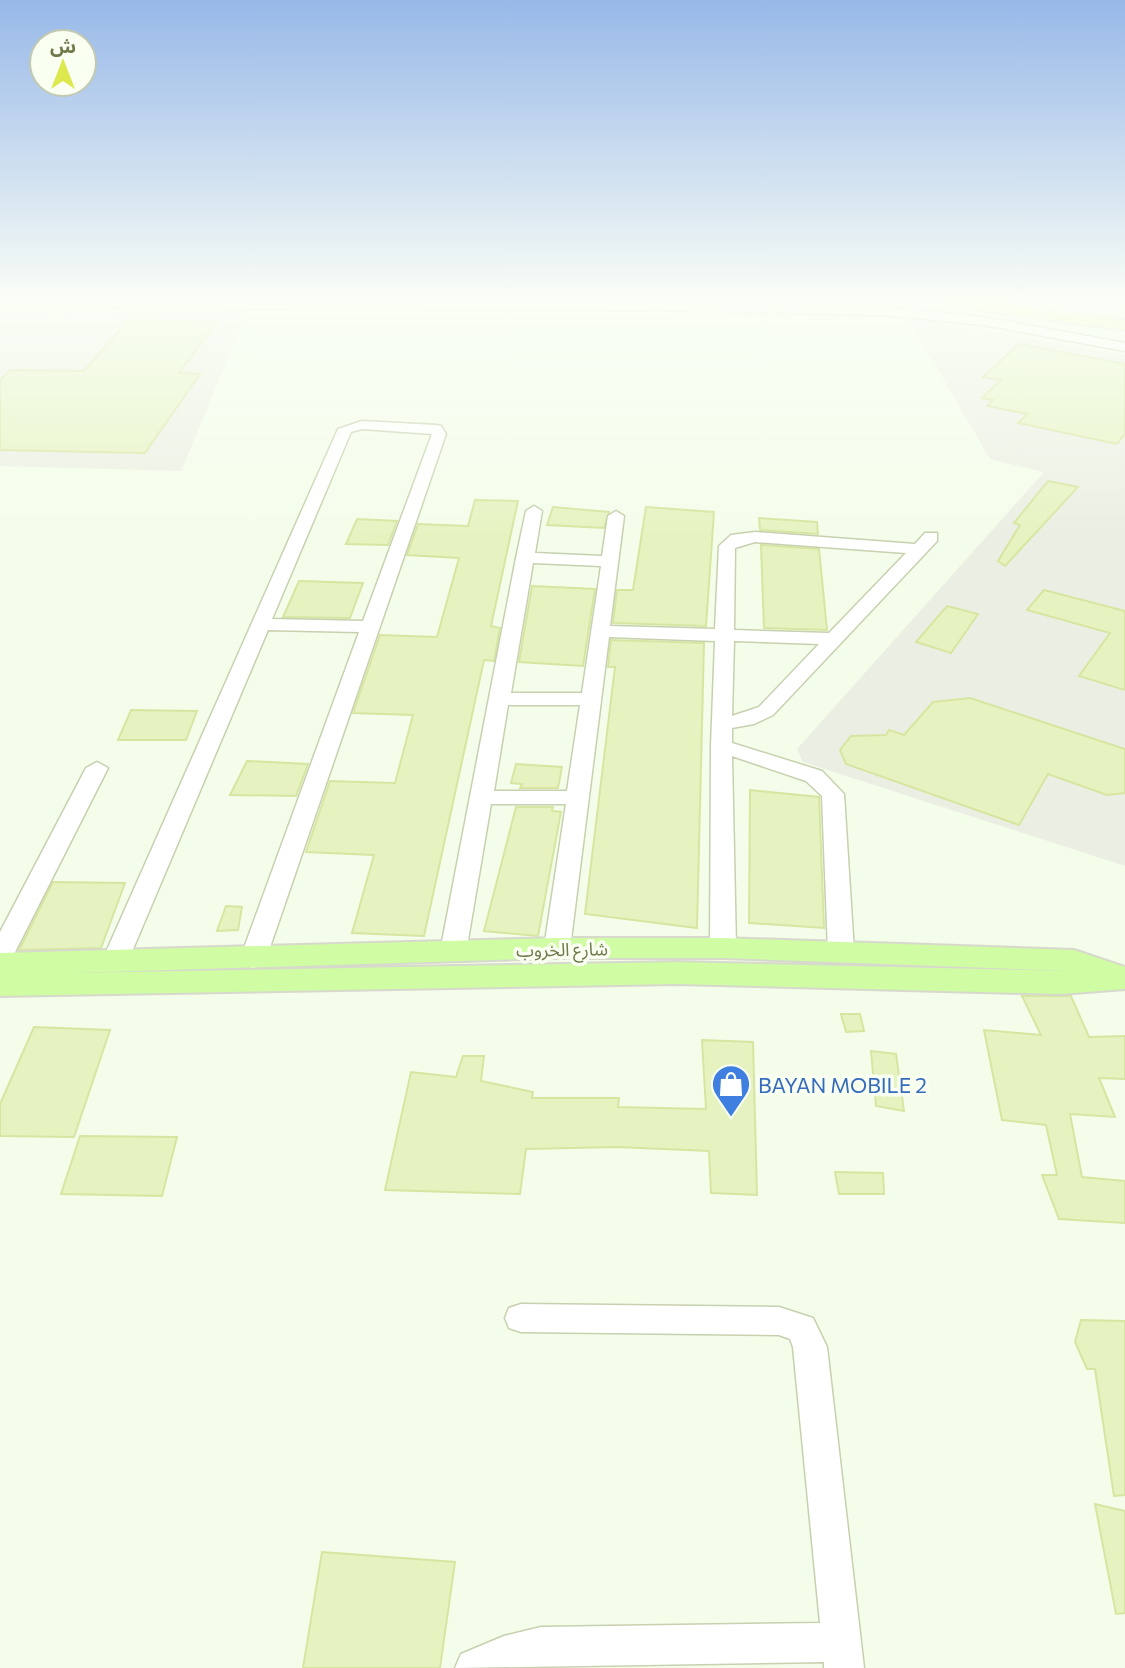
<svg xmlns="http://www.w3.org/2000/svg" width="1125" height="1668" viewBox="0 0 1125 1668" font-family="Commissioner,'Noto Sans Arabic',sans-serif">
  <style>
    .industrial { fill: #ebefe3 }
    .building { fill: #e6f3c1; stroke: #d6e6a1; stroke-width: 2 }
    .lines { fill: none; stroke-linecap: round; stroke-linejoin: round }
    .minor-casing { stroke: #c7d0af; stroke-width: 3 }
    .major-casing { stroke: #d7d9cd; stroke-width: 4 }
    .highway-casing { stroke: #d7d9cd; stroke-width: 3 }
    .minor { fill: #fff; fill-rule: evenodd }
    .major { fill: #d0fca3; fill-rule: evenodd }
    .highway { fill: #edf8a1; fill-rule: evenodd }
    .labels { text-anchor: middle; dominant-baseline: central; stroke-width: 7; stroke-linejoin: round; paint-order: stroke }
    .street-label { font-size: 18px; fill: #70794c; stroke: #f9fff1 }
    .near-shop-label { font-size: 21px; fill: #366cbe; stroke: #f9fff1; text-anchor: start }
  </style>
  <rect width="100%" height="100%" fill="#f4fdea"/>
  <path class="industrial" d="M0,310h49l-4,5 29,-2 -1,3h29l28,-6h118l-67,161 -181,-5z
    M908,318l217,37v511l-322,-104 -6,-13 247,-277 -54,-13z"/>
  <path class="building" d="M129,320l88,2 -38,51 21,1 -55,79 -145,-3v-70l10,-10 74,1z
    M1019,344l106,20v70l-8,10 -99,-21 9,-9 -40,-8 6,-6 -11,-2 19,-18 -18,-3z
    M1048,481l30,6 -73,79 -7,-5 22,-36 -6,-2z
    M475,500l43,1 -27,125 9,2 -6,33 -10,-1 -60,276 -72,-3 22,-78 -68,-3 24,-71 65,2 18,-68 -60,-2 27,-78 57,2 22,-79 -52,-3 11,-31 50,2z
    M553,507l56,5 -5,16 -57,-3z
    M646,507l68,5 -8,114 -93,-3 4,-33h16z
    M759,518l58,4 1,12 -58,-4z
    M357,519l40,2 -9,24 -42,-1z
    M761,545l58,4 8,81 -63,-2z
    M299,581l64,2 -13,35 -67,-1z
    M532,586l63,3 -12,77 -64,-4z
    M1044,590l81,21v79l-46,-14 31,-43 -83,-23z
    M947,606l31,8 -27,39 -35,-11z
    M611,640l93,3 -7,285 -112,-14 30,-247h-7z
    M970,698l155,51v44l-18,2 -59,-21 -29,51 -173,-61 -6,-14 11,-14 35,-1 3,-5 15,5 29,-33z
    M131,710l66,1 -11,29h-68z
    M247,761l61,3 -12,32 -66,-1z
    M516,764l46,3 -4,21h-38l2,-4 -11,-1z
    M750,790l69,7 5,131 -75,-5z
    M516,807h37l-1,4 9,1 -23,124 -54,-5z
    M53,882l72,1 -24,65 -82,2z
    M226,906l16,1 -4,23 -21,1z
    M1022,996h49l18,41 36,-1v43l-26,-1 16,39 -45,-3 12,63 43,4v42l-66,-4 -17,-44h15l-11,-50 -44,-5 -18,-90 57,5z
    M841,1014h19l4,17 -18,1z
    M34,1027l76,3 -36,107 -74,-1v-32z
    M702,1040l51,2 4,153 -46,-2 -2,-42 -92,-4 -91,2 -6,45 -135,-4 26,-118 45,5 7,-21h21l-3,25 52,11 -1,6h87l-1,9 88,2z
    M871,1051l25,3 8,57 -28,-5z
    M80,1136l97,1 -15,59 -101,-2z
    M835,1172l48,1 1,21h-45z
    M1081,1320l44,1v174l-11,1 -19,-127h-8l-12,-27z
    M1095,1504l30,7v102l-9,1z
    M322,1552l133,10 -15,106h-137z"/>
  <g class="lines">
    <g class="minor-casing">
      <path id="minor" d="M0,302h647l236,5 101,10 141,26v8l-141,-26 -101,-10 -236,-5 -647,-3z
        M362,421l74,4 5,1 5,8 -180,525 -4,6 -9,3 -9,-3 -4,-6 119,-327 -91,-2 -140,331 -4,6 -9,3 -9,-3 -4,-6 236,-532zM362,429l70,5 -69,187 -91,-2 79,-187z
        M534,506l8,5 -7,42 67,3 6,-40 8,-5 8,5 -14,110 105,3 4,-83 12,-11 24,-3 160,12 10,-11h12v8l-164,174 -19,9 -22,4v15l90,28 22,23 10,158 -4,6 -9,3 -9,-3 -4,-6 -6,-156 -16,-15 -74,-25 4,192 -4,6 -9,3 -9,-3 -4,-6 1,-202 4,-105 -106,-4 -39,311 -4,6 -9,3 -9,-3 -4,-6 22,-144h-75l-25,148 -4,6 -9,3 -9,-3 -4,-6 76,-394 10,-47zM755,542l151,11 -77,80 -95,-3 1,-82zM533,563l68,3 -19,127h-71zM734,641l85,3 -60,63 -27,9zM508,705h72l-13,86h-73z
        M97,762l11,6 -95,188 -4,6 -9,3v-33l86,-164z
        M521,1304l258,3 34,11 14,29 37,321h-40v-6l-369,6 6,-14 43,-18 37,-9 279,-4 -27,-276 -3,-8 -11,-4 -258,-3 -12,-4 -4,-10 4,-10z"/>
    </g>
    <g class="major-casing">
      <path id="major" d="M557,938h166l351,12 51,17v22l-64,5 -384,-10 -677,12v-43zM557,958h166l345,13 -391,-9 -604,11z"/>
    </g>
    <g class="highway-casing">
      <path id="highway" d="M944,302h45l136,18v10l-173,-23z"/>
    </g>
    <use href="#minor" class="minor"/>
    <use href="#major" class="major"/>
    <use href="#highway" class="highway"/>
  </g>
  <linearGradient id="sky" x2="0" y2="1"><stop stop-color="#97b8e8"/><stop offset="0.56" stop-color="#fafef6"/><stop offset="1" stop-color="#fafef6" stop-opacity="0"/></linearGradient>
  <rect width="1125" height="535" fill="url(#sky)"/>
  <defs>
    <g id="shop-pin" transform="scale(2.0125)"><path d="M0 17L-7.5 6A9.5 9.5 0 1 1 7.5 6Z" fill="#3f7fe0" stroke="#f9fff1"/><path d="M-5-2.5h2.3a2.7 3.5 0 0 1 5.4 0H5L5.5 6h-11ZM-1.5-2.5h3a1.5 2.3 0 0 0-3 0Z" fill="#fff"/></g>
  </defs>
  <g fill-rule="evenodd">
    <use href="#shop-pin" x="731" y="1084"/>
  </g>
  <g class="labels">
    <g class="street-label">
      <text transform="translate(562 949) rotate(-1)">شارع الخروب</text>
    </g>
    <g class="near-shop-label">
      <text x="758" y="1084">BAYAN MOBILE 2</text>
    </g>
  </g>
  <g transform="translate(63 63)"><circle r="33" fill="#f9fff1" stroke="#c2c9af" stroke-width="2"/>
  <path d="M0-5L12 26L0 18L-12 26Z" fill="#dce84e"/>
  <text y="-10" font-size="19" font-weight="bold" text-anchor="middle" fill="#70794c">ش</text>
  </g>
</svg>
